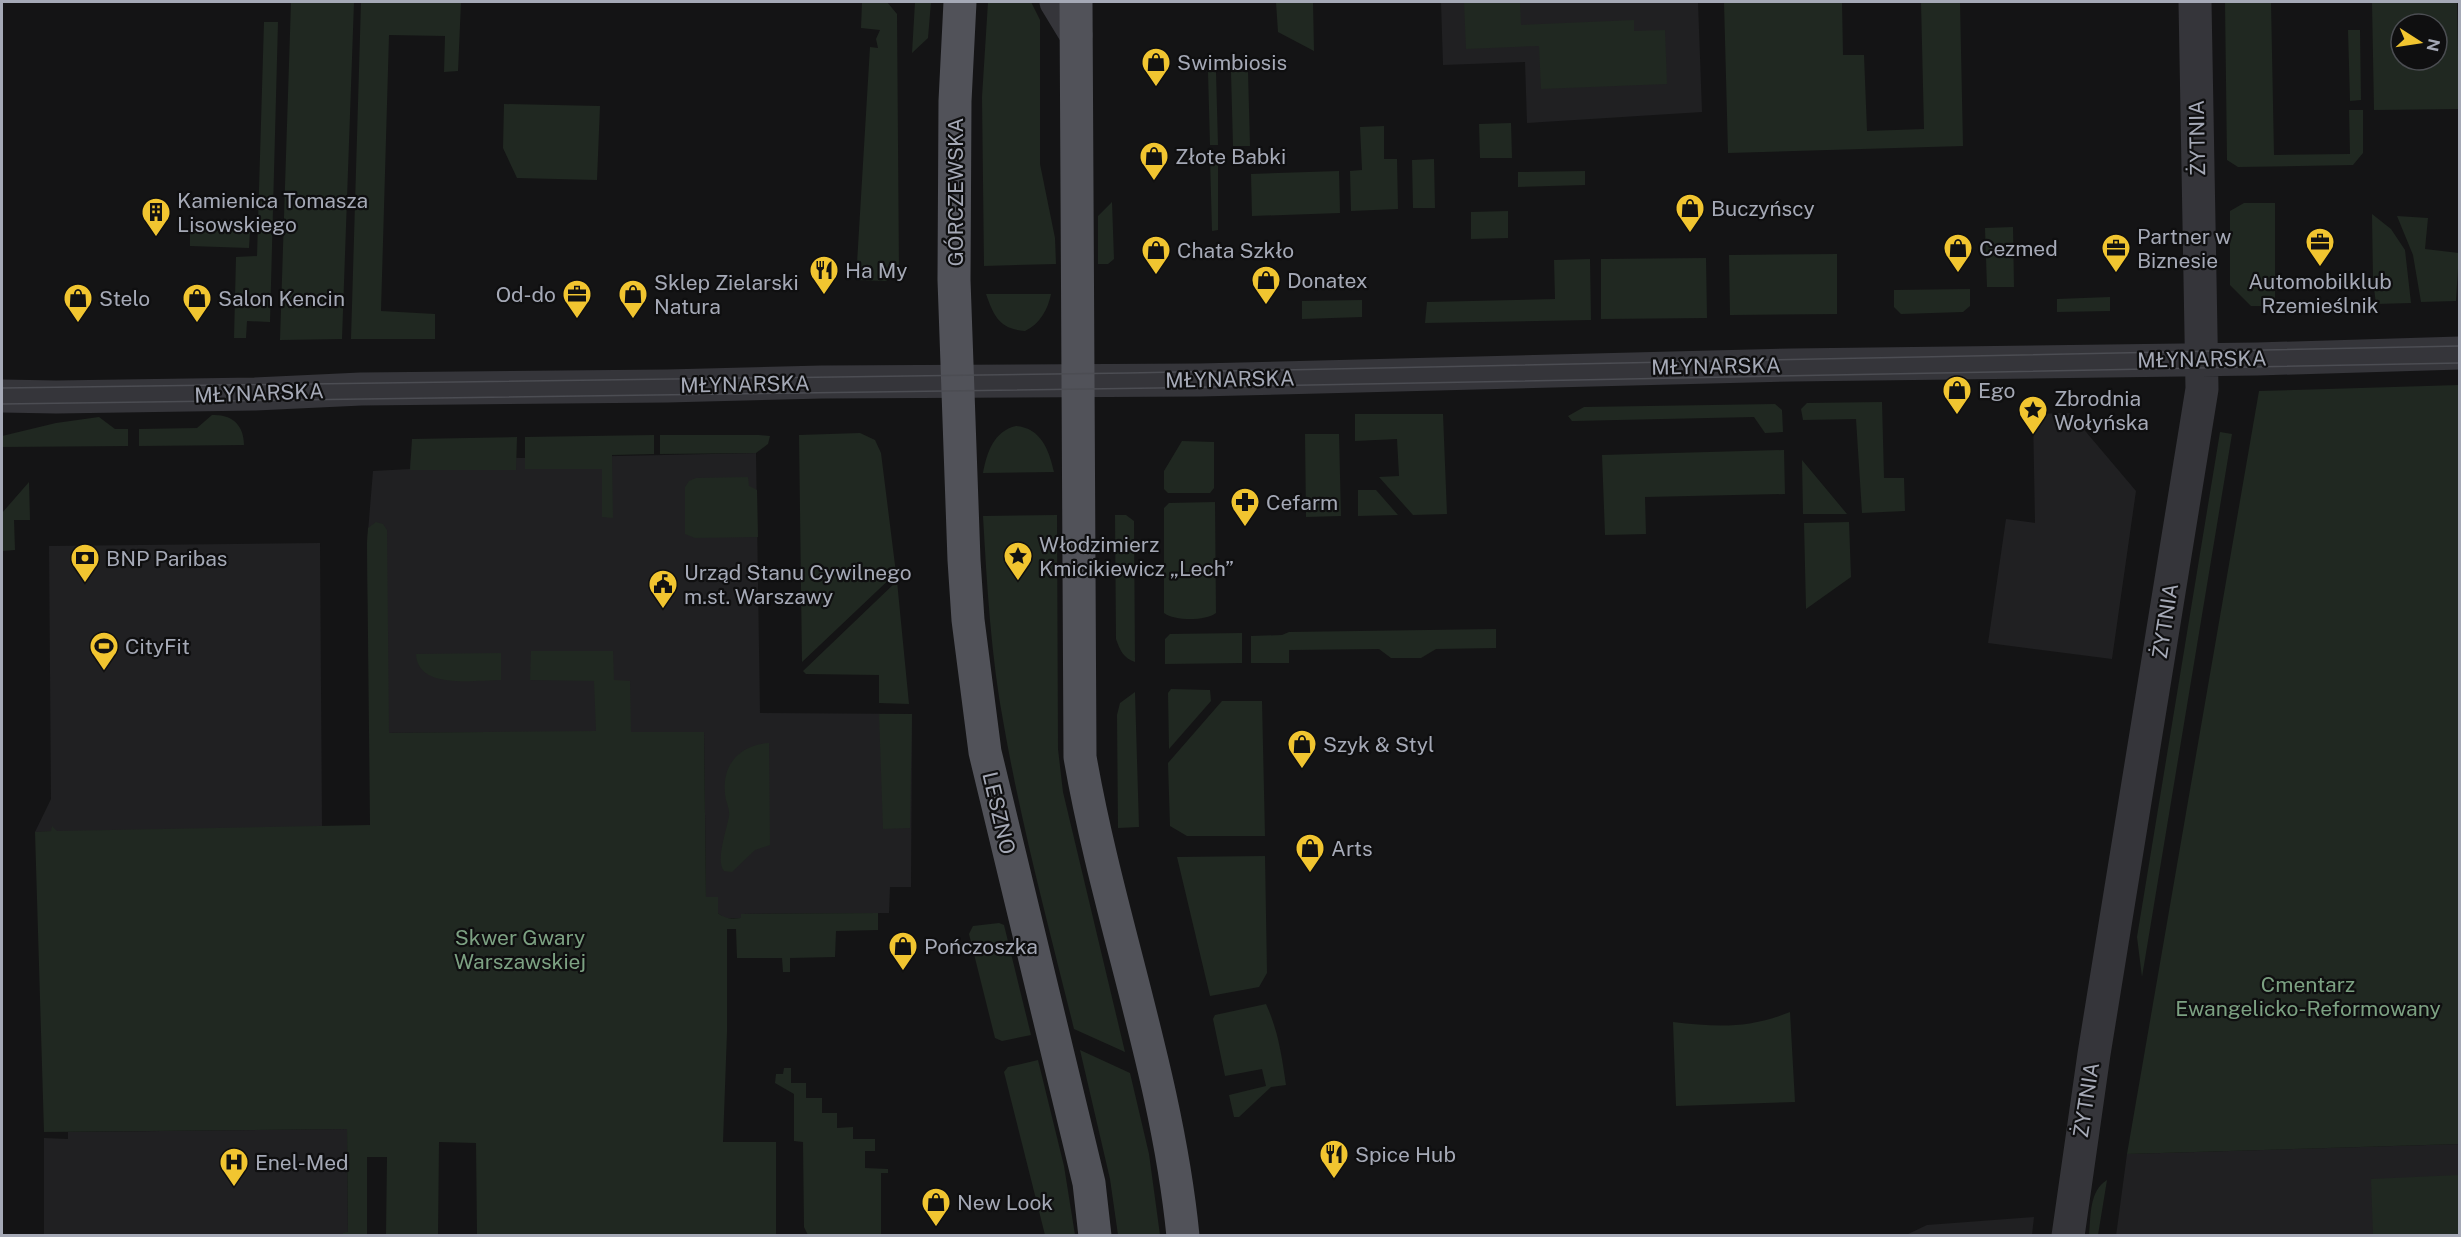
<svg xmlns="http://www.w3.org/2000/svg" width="2461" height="1237" viewBox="0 0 2461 1237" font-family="'Public Sans',sans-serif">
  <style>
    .built { fill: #202022 }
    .green { fill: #202821; fill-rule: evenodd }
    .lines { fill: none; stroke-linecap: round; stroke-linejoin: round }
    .minor { stroke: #35353a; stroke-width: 33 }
    .major { stroke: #515259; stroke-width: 33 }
    .tram { stroke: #4c4d53; stroke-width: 1.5 }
    .labels { text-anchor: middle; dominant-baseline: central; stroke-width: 4.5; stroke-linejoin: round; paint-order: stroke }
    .poi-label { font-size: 21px; fill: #a5a9b6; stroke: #0f0f10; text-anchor: start }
    .street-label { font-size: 21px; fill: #a5a9b6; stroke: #0f0f10 }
    .park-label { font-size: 21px; fill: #7ca182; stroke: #0f0f10 }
  </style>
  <rect width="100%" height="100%" fill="#141415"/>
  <path class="built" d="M1441,2h257l4,110 -175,11 -2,-61 -82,3z
    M2070,413l66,78 -24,168 -124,-16 18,-124 29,4 -2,-109z
    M756,453l4,260 152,1 -1,173h-21l-1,26 -147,1 -1,4h-17l-6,-5 -12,-16 -2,-165 -334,1 -3,-189 6,-73 37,-2 1,-12 114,1z
    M320,543l2,284 -287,5 16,-33 -2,-253z
    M347,1129l1,104h-5v3l-299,-1v-97l24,1v-7z
    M2459,1144v91l-343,1 11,-82z
    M2034,1217l-2,18h-126l21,-10z"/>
  <path class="green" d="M291,2h63l-12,337 -62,1z
    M361,2h100l-3,69 -14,1 1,-36 -56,-1 -8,276 54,3v25h-84z
    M862,2h25l10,12 2,259 -13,8 -30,-1 14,-233 8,1 -2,-9 4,-9 -19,-2z
    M915,2h16l-3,36 -16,15z
    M988,2h43l9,18v144l15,74 1,26 -72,2 -2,-169z
    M1276,2h37l1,49 -36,-19z
    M1464,2h56l1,23 113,-5v11l31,-1 2,54 -126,5 -2,-43 -73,3z
    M1724,2h118l1,53h21l3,76 57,-2 -3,-127h39l3,144 -235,7z
    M2225,2h46l3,153 76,-1 -1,-44h14v43l-10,12 -115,2 -11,-7z
    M2372,2h85l2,107 -85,1zM2401,24h36v36h-36z
    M264,22h14l-8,300 -23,-1 -1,17h-12l2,-81 21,-1z
    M2348,30h12l1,70 -11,1z
    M1208,72h8l2,73h-8z
    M1231,72h17l2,74h-17z
    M504,104l96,2 -3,74 -80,-2 -14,-30z
    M1511,123l1,35h-32l-1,-34z
    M1384,126v33h13l1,50 -47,2 -1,-40 12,-1 -2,-43z
    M1210,158h8v72l-6,1z
    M1434,159l1,49h-22l-1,-48z
    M1339,171l1,42 -88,3 -1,-42z
    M1585,171v14l-67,2v-15z
    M1112,202l2,57 -6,5h-10v-48z
    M2244,203h31v103h-24l-21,-21v-74z
    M1508,211v27l-37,1v-27z
    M2372,214l19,15 14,21 6,53 -35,1 -3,-24z
    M2397,216l31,2 -3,31 34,4 -3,48 -35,1 -8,-47z
    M2013,227l1,60h-27l-2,-59z
    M190,230l60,1 -1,17 -59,-2z
    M1837,254v60l-107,1 -1,-60z
    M1706,258l1,60 -106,1v-60z
    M1590,259l1,61 -166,3 2,-21 128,-3 -1,-39z
    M1970,289v17l-7,6 -62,2 -7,-7v-17z
    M986,294h65c-3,15 -11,30 -26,37 -25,-2 -31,-14 -39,-37z
    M2110,297v14l-53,1v-13z
    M1362,300v17l-60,2v-18z
    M2459,385v759l-332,10 132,-763z
    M1882,402l2,76h20l1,33 -43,2 -6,-94 -53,1 -2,-11 6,-6z
    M1775,404l7,6 1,22 -18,1 -11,-16 -182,4 -4,-5 16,-9z
    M1355,414h88l4,100 -34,1 -34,-38 20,-1 -2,-37 -42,2z
    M212,415c20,-1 32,10 32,30l-105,1v-17l58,-1z
    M99,417l16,12h13v17l-126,1v-11l54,-13z
    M1016,426c25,2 33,24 38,46l-71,1c4,-21 11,-42 33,-47z
    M2220,432l12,2 -90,543 -5,-40z
    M860,433l15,7 6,13 15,120 -94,89 -3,-227z
    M1305,434h34l2,82 -35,1z
    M654,435v19l-42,1 1,63 -11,-1v-48h-77v-32z
    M660,435h99l11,1 -2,8 -12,9 -96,1z
    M517,437l-1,33h-106l2,-31z
    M1182,441l32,1v46l-4,5h-42l-4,-4v-18z
    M1784,450l1,44 -140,3 1,37 -41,1 -3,-80z
    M1802,460l45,54h-44z
    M748,477l1,9 8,4 1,47 -63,1 -10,-4v-47l4,-6 7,-3z
    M29,482l1,38h-16l1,30 -13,1v-38z
    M1358,490h18l22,25 -40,1z
    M1215,502l1,111c-11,8 -41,8 -52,0v-105l5,-5z
    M1057,515l1,234 5,43 62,260 -51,-23c-25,-101 -52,-201 -70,-303 -13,-69 -17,-140 -21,-210z
    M1115,515h11l8,6 1,141c-12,-4 -15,-12 -19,-23z
    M376,522l7,2 4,6 2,203 207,-2 -2,-50 -64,-1 1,-29h82l1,29 16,1 1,51h73l2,165h12v16c7,6 14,6 23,5v-4l137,-1v17l-42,1 -1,26 -45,1v14h-7l-1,-14h-45l-1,-29h-9v103l-4,110h53v93h-299l-1,-92 -37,-1 -1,93h-52l1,-78h-20v78h-24v-2l5,-1 -1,-103 -303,3 -9,-300 16,-1 1,-5 5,5 313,-6 -3,-281 1,-16z
    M1849,522l2,55 -45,32 -2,-86z
    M897,581l12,123 -30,-1v-28l-73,-1 -3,-3z
    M1496,629v19l-60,1 -15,9h-30l-12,-9 -90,1v13h-38v-27l31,-1 7,-3z
    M1242,633v30l-77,1v-25l5,-5z
    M501,653v27c-26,0 -84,10 -85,-26z
    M1171,689l39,1 1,11 -42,48 -1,-56z
    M1135,692l4,135 -21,1 -1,-113 3,-12z
    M1222,701h40l3,135h-78l-17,-10 -2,-63z
    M879,714h33l-2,114 -27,1z
    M769,743l1,102 -15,5 -23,22 -8,-1c-9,-10 3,-42 5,-55 1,-8 -4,-15 -4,-23 -3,-30 16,-48 44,-50z
    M1265,856l2,117 -8,14 -49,9 -33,-139z
    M999,923l5,2 27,110 -29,6 -7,-3 -26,-104 4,-8z
    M1266,1004c12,26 16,53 20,81l-15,2 -32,30h-5l-5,-22 37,-9 -4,-17 -37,7 -12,-57 2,-4z
    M1790,1012l5,90 -119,4 -3,-84c44,5 75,7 117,-10z
    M1080,1050l50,23 19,81 11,81h-42l-8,-56z
    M1038,1060l26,106 11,69h-30l-41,-163 4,-5z
    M784,1068h7v15h15v15h16v15h15v15l16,-1v12h22v12h-10v17l23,1v4h-7v62h-73l-4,-8 -1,-85 -9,-1v-47l-19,-11 1,-9h7z
    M2459,1175v60h-86l-2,-56z
    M2107,1180l-9,55h-9c2,-19 0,-44 18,-55z"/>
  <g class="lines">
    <path class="minor" d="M1056,2l20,33
      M2,396l54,1 199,-3 106,-5 306,-3 155,-4 377,-2 593,-15 465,-6 203,-6
      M2068,1236l26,-182 108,-665 -7,-387"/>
    <path class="major" d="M960,2l-5,99 -1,179 10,280 4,60 17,132 104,431 6,53
      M1076,2l4,755c28,161 87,316 103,479"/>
    <path class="tram" d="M2,388l1127,-15 1331,-27
      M2,404l1155,-16 1303,-25"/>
  </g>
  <defs>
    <g id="shop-pin" transform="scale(1.5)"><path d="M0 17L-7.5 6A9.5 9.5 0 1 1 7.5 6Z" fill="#f1c530" stroke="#0f0f10"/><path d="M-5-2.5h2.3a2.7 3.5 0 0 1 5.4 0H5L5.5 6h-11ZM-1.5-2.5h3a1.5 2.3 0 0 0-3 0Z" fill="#111"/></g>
    <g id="building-pin" transform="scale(1.5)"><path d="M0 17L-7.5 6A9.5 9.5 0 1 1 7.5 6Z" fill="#f1c530" stroke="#0f0f10"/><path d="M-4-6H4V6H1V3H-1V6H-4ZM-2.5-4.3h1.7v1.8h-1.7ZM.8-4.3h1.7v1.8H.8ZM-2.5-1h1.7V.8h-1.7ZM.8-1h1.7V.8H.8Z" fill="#111"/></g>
    <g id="office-pin" transform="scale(1.5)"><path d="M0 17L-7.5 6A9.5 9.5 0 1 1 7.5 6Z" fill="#f1c530" stroke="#0f0f10"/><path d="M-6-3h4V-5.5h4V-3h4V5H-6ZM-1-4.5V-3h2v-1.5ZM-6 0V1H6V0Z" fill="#111"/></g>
    <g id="restaurant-pin" transform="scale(1.5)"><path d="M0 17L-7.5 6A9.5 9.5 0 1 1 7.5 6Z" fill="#f1c530" stroke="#0f0f10"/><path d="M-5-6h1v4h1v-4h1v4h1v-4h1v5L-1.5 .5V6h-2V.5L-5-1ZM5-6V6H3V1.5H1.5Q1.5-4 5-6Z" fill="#111"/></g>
    <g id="sight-pin" transform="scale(1.5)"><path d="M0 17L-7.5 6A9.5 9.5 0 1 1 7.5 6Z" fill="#f1c530" stroke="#0f0f10"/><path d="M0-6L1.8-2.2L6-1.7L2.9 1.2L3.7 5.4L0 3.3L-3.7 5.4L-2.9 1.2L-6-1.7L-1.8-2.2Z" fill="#111"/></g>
    <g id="pharmacy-pin" transform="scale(1.5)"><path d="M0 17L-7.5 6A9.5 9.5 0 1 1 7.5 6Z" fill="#f1c530" stroke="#0f0f10"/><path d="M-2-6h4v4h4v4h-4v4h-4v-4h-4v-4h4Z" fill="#111"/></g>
    <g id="bank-pin" transform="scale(1.5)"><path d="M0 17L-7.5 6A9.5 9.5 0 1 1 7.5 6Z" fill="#f1c530" stroke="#0f0f10"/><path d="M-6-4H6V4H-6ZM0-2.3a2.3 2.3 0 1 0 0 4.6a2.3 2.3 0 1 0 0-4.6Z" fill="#111"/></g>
    <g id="civic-pin" transform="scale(1.5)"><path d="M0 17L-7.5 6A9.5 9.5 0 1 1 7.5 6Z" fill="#f1c530" stroke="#0f0f10"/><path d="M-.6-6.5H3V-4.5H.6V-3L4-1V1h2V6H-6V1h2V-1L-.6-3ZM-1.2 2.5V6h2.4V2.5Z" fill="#111"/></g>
    <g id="stadium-pin" transform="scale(1.5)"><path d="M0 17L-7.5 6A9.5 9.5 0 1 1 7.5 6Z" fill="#f1c530" stroke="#0f0f10"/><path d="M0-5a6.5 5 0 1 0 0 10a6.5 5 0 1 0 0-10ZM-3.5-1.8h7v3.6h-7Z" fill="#111"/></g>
    <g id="hospital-pin" transform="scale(1.5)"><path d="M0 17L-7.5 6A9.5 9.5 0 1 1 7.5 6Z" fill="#f1c530" stroke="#0f0f10"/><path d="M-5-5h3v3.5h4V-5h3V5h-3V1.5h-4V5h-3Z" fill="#111"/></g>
  </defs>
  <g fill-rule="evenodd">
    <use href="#shop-pin" x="1156" y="62"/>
    <use href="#shop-pin" x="1154" y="156"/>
    <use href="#shop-pin" x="1690" y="208"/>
    <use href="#building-pin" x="156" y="212"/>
    <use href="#office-pin" x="2320" y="242"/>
    <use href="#shop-pin" x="1958" y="248"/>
    <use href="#office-pin" x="2116" y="248"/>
    <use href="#shop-pin" x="1156" y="250"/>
    <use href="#restaurant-pin" x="824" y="270"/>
    <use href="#shop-pin" x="1266" y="280"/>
    <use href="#office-pin" x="577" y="294"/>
    <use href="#shop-pin" x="633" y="294"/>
    <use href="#shop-pin" x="78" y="298"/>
    <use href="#shop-pin" x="197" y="298"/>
    <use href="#shop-pin" x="1957" y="390"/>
    <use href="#sight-pin" x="2033" y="410"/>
    <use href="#pharmacy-pin" x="1245" y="502"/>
    <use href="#sight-pin" x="1018" y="556"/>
    <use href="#bank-pin" x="85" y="558"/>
    <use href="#civic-pin" x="663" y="584"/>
    <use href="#stadium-pin" x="104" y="646"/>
    <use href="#shop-pin" x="1302" y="744"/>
    <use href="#shop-pin" x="1310" y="848"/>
    <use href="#shop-pin" x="903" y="946"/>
    <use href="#restaurant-pin" x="1334" y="1154"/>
    <use href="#hospital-pin" x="234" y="1162"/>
    <use href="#shop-pin" x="936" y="1202"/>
  </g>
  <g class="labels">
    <g class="poi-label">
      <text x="1177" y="62">Swimbiosis</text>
      <text x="1175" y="156">Złote Babki</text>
      <text x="177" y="200">Kamienica Tomasza<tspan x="177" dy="24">Lisowskiego</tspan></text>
      <text x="1711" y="208">Buczyńscy</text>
      <text x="2137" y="236">Partner w<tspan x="2137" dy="24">Biznesie</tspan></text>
      <text x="1979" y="248">Cezmed</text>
      <text x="1177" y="250">Chata Szkło</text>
      <text x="845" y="270">Ha My</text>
      <text x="1287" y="280">Donatex</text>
      <text x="2320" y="281" text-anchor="middle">Automobilklub<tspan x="2320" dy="24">Rzemieślnik</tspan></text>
      <text x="654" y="282">Sklep Zielarski<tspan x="654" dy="24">Natura</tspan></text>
      <text x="556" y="294" text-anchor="end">Od-do</text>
      <text x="99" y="298">Stelo</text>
      <text x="218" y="298">Salon Kencin</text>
      <text x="1978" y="390">Ego</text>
      <text x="2054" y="398">Zbrodnia<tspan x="2054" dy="24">Wołyńska</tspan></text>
      <text x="1266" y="502">Cefarm</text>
      <text x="1039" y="544">Włodzimierz<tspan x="1039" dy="24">Kmicikiewicz „Lech”</tspan></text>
      <text x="106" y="558">BNP Paribas</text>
      <text x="684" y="572">Urząd Stanu Cywilnego<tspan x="684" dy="24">m.st. Warszawy</tspan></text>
      <text x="125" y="646">CityFit</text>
      <text x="1323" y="744">Szyk &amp; Styl</text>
      <text x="1331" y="848">Arts</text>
      <text x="924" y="946">Pończoszka</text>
      <text x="1355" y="1154">Spice Hub</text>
      <text x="255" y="1162">Enel-Med</text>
      <text x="957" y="1202">New Look</text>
    </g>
    <g class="street-label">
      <text transform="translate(2197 138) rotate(-91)">ŻYTNIA</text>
      <text transform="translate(955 192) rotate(-90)">GÓRCZEWSKA</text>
      <text transform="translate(2202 359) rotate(-1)">MŁYNARSKA</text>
      <text transform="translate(1716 366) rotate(-1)">MŁYNARSKA</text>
      <text transform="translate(1230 379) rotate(-1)">MŁYNARSKA</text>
      <text transform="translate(745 384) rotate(-1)">MŁYNARSKA</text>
      <text transform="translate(259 393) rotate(-2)">MŁYNARSKA</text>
      <text transform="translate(2165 621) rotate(-81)">ŻYTNIA</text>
      <text transform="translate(999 813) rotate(77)">LESZNO</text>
      <text transform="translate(2086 1100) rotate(-81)">ŻYTNIA</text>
    </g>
    <g class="park-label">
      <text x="520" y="937">Skwer Gwary<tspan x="520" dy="24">Warszawskiej</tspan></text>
      <text x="2308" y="984">Cmentarz<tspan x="2308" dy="24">Ewangelicko-Reformowany</tspan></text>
    </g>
  </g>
  <rect width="2461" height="1237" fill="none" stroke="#a5a9b6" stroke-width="6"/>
  <g transform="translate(2419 42) rotate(102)"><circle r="28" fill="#0f0f10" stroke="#4b4d52" stroke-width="1.5"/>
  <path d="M0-4.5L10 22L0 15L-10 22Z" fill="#f1c530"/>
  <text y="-9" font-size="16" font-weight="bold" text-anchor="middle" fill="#a5a9b6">N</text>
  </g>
</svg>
